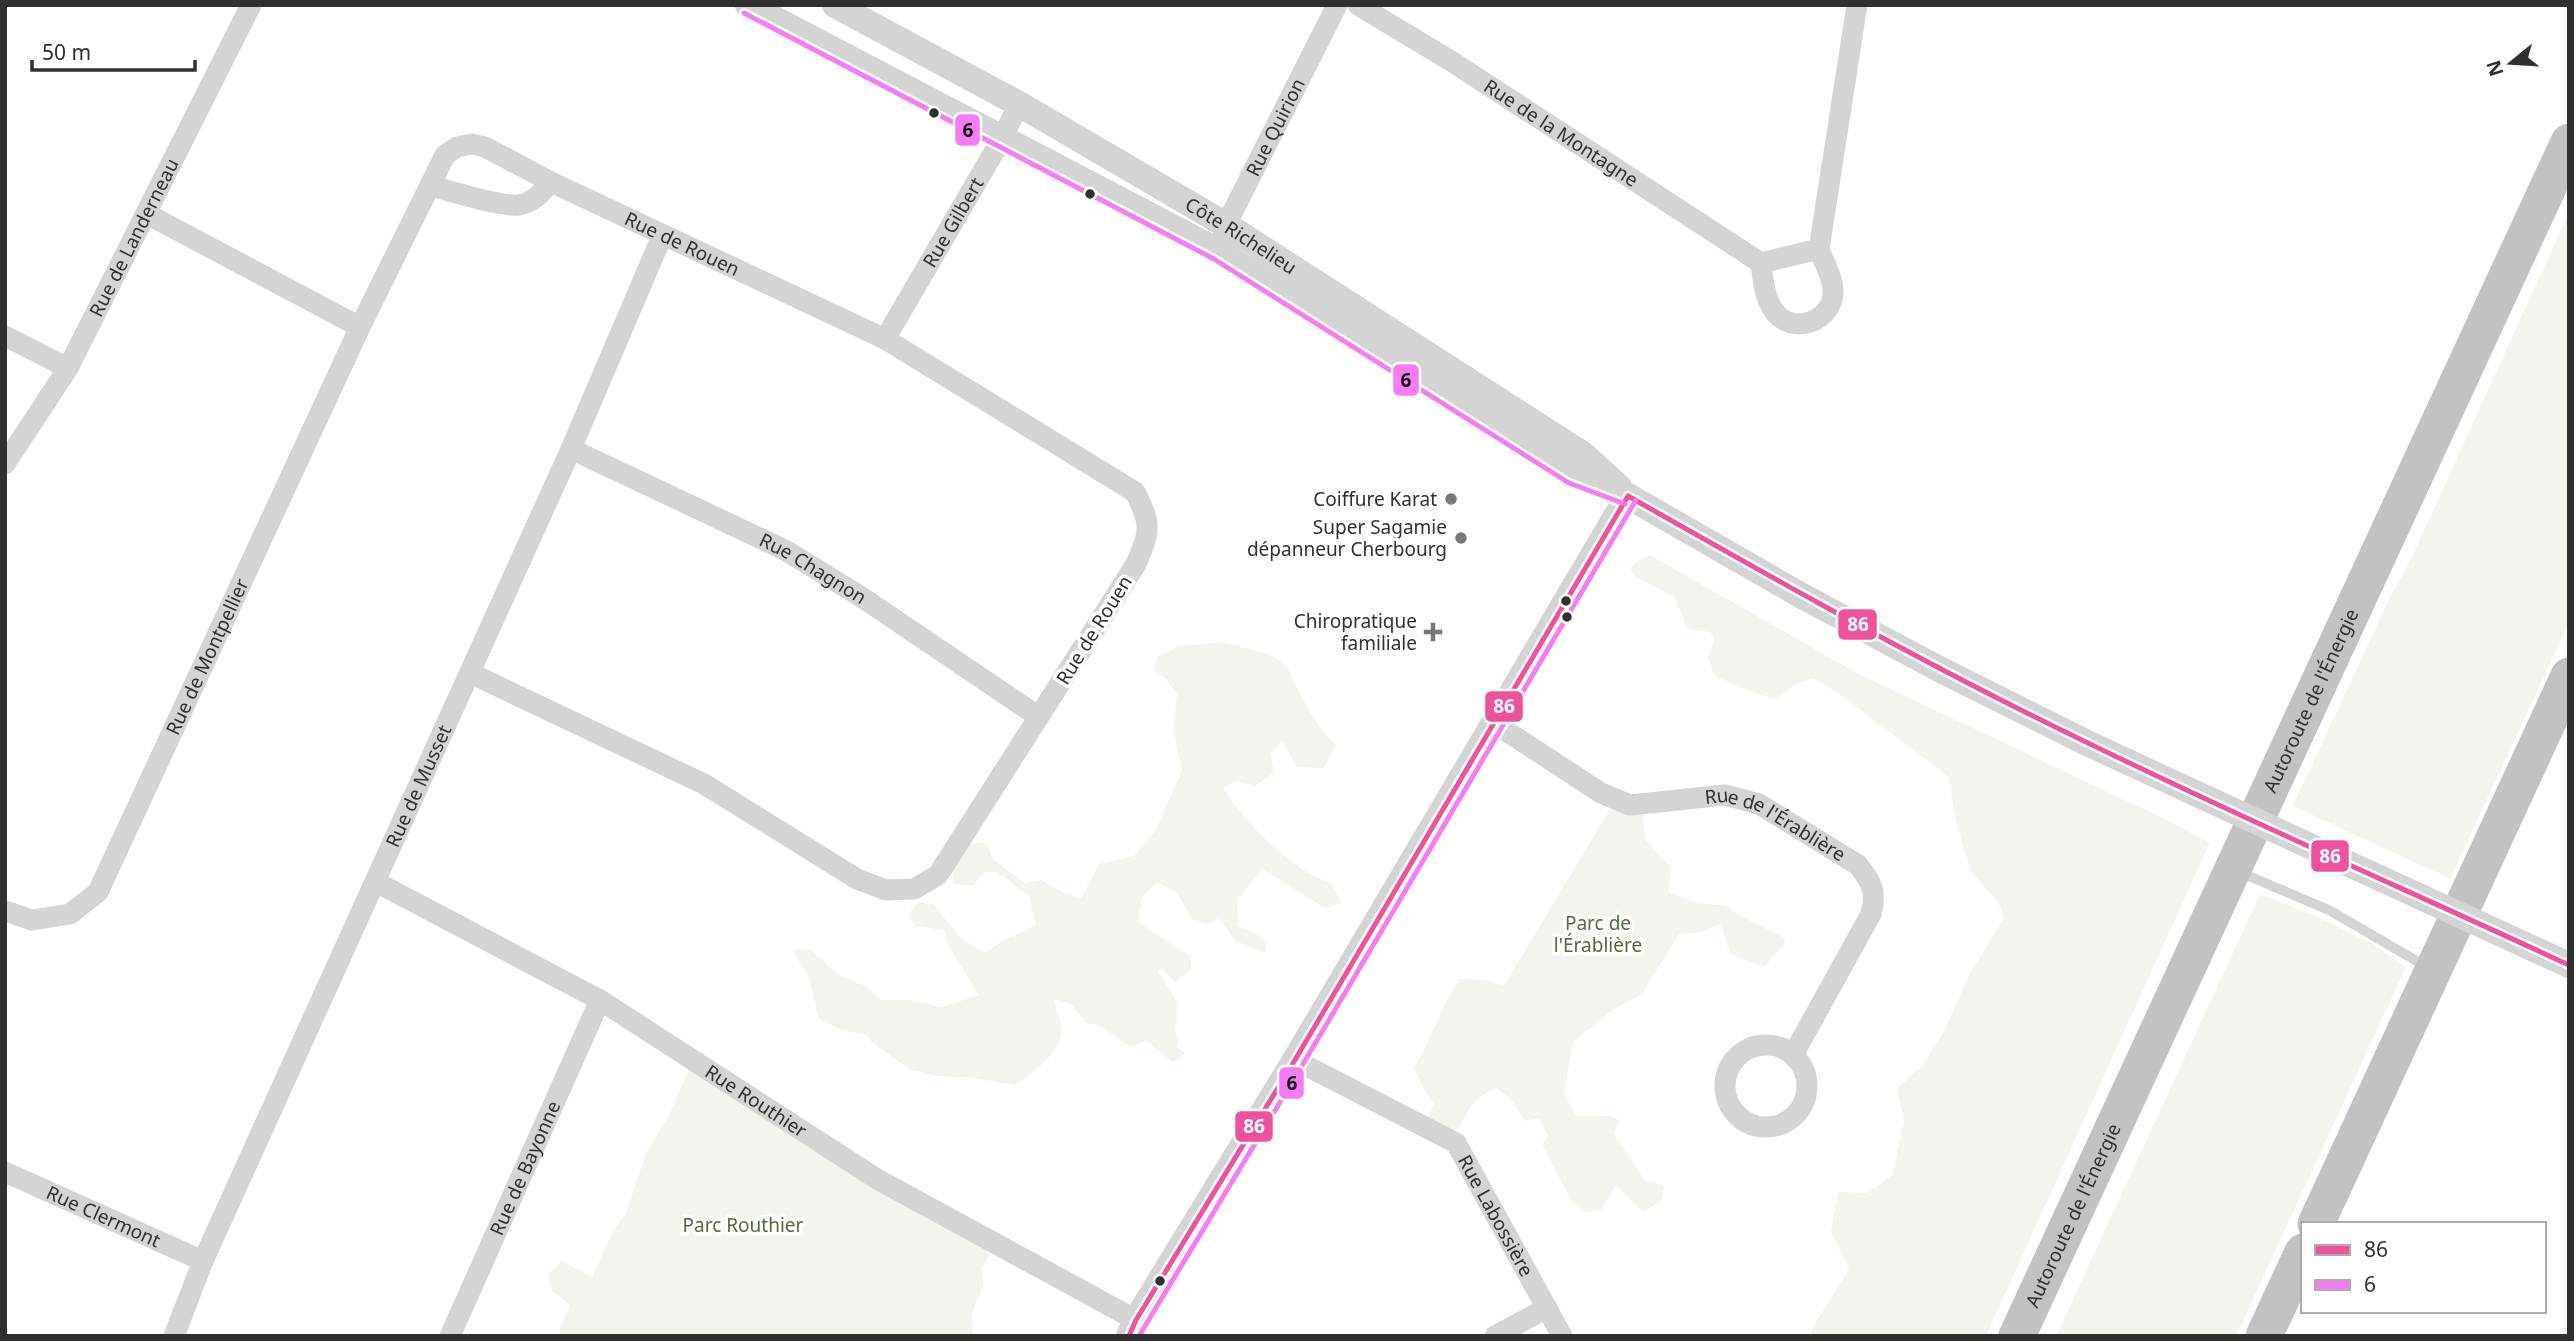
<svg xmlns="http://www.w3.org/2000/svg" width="2574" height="1341" viewBox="0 0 2574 1341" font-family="'Noto Sans',sans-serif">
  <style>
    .green { fill: #f1f5ed }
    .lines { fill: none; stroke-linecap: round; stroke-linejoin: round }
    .service { stroke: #d4d4d4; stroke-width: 10 }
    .minor { stroke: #d4d4d4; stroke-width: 21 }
    .tertiary { stroke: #d4d4d4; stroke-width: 26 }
    .motorway { stroke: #c2c2c2; stroke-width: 37 }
    .tertiary-bridge { stroke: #d4d4d4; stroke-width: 26 }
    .bus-1-casing { stroke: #fff; stroke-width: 10 }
    .bus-2-casing { stroke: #fff; stroke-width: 10 }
    .bus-1 { stroke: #ef529d; stroke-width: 5 }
    .bus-2 { stroke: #f57cf5; stroke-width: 5 }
    .bus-dot { fill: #303030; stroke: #fff; stroke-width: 2.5 }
    .poi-dot { fill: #787878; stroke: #fff; stroke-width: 2.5 }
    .labels { text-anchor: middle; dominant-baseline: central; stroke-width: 7; stroke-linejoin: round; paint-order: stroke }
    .street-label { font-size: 19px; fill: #303030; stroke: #fff }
    .poi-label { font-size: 19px; fill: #303030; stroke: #fff; text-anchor: end }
    .park-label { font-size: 19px; fill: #516b3d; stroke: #fff }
    .line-badge { stroke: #fff; stroke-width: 2.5 }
    .badge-label { font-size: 19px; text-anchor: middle; font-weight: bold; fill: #fff }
    .pale-badge-label { font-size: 19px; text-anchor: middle; font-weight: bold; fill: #111 }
  </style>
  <rect width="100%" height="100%" fill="#fff"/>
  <path class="green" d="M2569,212v411l-119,256 -157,-73 95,-205 23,-42z
    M1650,555l207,118 304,144 49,26 -224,493h-176l4,-11 35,-56 -18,-37 7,-40 29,1 25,-18 12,-53 -7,-34 24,-21 22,-34 26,-58 35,-57 -6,-16 -27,-30 -16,-54 -6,-41 -111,-84 -25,-15 -19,7 -18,14 -24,-7 -38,-16 -6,-18 6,-19 -4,-7 -23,-3 -12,-32 -41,-21 -4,-8 7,-7z
    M1223,642c19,6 49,9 62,23 5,4 7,14 10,20 12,21 23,44 41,60l-12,23 -27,-1 -15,-26 -11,12 3,20 -19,13 -19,-5 -13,7c27,39 64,79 109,96l10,19 -17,5 -62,-39 -26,31 1,26 21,9 7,8v10l-31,-12 -16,-24 -10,7 -16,-4 -17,-28 -19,-10 -15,15 -4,25 53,35v13l-16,12 -13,-13 -4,2 20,32 -3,28 4,7 -2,9 8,6 -6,7 -8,1 -24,-20 -17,6 -31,-22 -13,-2 -16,-20 -16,-3c1,9 9,23 8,32 -5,24 -29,41 -47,53l-48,-8 -30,-1 -26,-6 -36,-25 -11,-11 -20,-3 -26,-13 -8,-38 -18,-31 19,1 28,25 27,11 15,14h29l31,7 38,-12 -31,-50 -4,-15 -29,-4 -7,-11 10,-13 15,2 28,34 24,15 17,-12 34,-16 -7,-29 -32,-24 -13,1 -11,12 -20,-1 -1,-17 18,-23 16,-2 7,17 31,24 17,-3 21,12 19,7 18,-35 35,-8 20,-23 28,-62 -9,-40 4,-37 -12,-16 -12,-8 5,-14 22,-10z
    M1616,799l27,12 2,29 26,27 -3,25 29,11 30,3 14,10 44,22 -1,6 -20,23 -34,-13 -9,-30 -20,8 -22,2 -37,60 -29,16 -40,32 -9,52 12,22h33l11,4 -6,13 31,48 19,4 -2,15 -19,12 -27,-27 -14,24 -16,4 -15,-13 -29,-55 6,-9 -9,-18 -14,3 -15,-23 -14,-10c-26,10 -31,29 -43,52l-31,-14 12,-22 -11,-16 -9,-20c17,-29 27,-60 45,-89l28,1 17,6z
    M2260,894l53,21 58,28 35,24 -170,369h-180z
    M693,1060l299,191 -10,17 1,18 -11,27 1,23h-413v-8l10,-23 -18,-14 -4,-17 14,-13 30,16 18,-40 16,-24 20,-60 22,-36z"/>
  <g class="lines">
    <path class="service" d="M2239,872l90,38 98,57"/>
    <g class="minor">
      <path id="s1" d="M1358,5l93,56 310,202 58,-14"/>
      <path d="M431,186c21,5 69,21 88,19 14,-2 23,-13 32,-23"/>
      <path d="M147,214l213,113"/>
      <path id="s2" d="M1222,239l4,-14 111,-220"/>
      <path d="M1761,263c2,16 3,34 13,48 18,25 59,11 59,-20 0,-13 -9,-29 -14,-42l38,-244"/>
      <path d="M5,336l63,32"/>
      <path id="s3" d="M885,339l116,-199 18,-36"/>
      <path id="s4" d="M571,449l214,101 78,48 176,119"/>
      <path id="s5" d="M5,464l63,-96 183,-363"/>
      <path id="s6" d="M1494,723l107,70 29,12 95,-10 34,9 99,61c14,18 19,26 13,49l-78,141"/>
      <path id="s7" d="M376,882l224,118 277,179 259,141"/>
      <path id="s8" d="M5,911l27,9 38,-6 28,-22 262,-565 85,-172 12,-8 15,-3 13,3 66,35 334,157 250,153c17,33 15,39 1,72l-198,311 -24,14 -28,1 -29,-11 -153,-95 -234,-111"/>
      <circle cx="1766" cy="1086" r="41"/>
      <path id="s9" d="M1295,1060l161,83 106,193"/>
      <path id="s10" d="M5,1172l198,89"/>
      <path id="s11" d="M174,1336l29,-75 368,-812 91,-213"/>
      <path id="s12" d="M450,1336l150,-336"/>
      <path d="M1495,1336l52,-28"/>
    </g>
    <g class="tertiary">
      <path d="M748,5l470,246 356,225 54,20 174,100 139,74 146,73 110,51"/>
      <path id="s13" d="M835,5l184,99 207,121 358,230 35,32"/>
      <path d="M2523,944l46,21"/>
      <path d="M1129,1336l7,-16 159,-260 333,-564"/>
    </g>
    <g class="motorway">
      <path d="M2316,1224l253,-548"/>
      <path id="s14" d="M2017,1336l552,-1194"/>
      <path d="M2264,1336l39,-84"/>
    </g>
    <path class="tertiary-bridge" d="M2197,794l326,150"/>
    <g class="bus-1-casing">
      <path id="bus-1" d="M1628,496c127,72 254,144 385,210 183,92 370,173 556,259
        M1129,1336l7,-16 159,-260 333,-564"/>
    </g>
    <g class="bus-2-casing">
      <path id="bus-2" d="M744,13l470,246 355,224 56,21
        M1139,1336l164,-272 333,-564"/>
    </g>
    <use href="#bus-1" class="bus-1"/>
    <use href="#bus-2" class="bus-2"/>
  </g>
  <g class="bus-dot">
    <circle cx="934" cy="113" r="6"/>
    <circle cx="1090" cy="194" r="6"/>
    <circle cx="1566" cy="601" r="6"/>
    <circle cx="1567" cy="617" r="6"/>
    <circle cx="1160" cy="1281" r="6"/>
  </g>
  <g class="poi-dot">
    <circle cx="1451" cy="499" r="7"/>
    <circle cx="1461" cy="538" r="7"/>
    <path d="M1429.5 621.5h7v7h7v7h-7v7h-7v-7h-7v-7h7z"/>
  </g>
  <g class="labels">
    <g class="street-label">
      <text stroke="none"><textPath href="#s2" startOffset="124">Rue Quirion</textPath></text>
      <text stroke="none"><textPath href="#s1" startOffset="240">Rue de la Montagne</textPath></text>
      <text stroke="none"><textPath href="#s3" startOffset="135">Rue Gilbert</textPath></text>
      <text stroke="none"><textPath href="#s13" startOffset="467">Côte Richelieu</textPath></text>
      <text stroke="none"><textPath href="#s5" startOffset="261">Rue de Landerneau</textPath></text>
      <text stroke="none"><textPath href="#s8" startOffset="1180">Rue de Rouen</textPath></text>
      <text stroke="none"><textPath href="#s4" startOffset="270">Rue Chagnon</textPath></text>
      <text transform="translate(1094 630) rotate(-58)">Rue de Rouen</text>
      <text stroke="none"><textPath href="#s8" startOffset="362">Rue de Montpellier</textPath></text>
      <text stroke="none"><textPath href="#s14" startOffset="700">Autoroute de l'Énergie</textPath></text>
      <text stroke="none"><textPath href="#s11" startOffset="602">Rue de Musset</textPath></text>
      <text stroke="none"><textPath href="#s6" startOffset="312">Rue de l'Érablière</textPath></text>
      <text stroke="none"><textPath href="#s7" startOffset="439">Rue Routhier</textPath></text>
      <text stroke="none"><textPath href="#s12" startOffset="184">Rue de Bayonne</textPath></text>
      <text stroke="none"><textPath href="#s14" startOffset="133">Autoroute de l'Énergie</textPath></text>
      <text stroke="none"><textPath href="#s9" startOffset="264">Rue Labossière</textPath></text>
      <text stroke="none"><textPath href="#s10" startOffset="108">Rue Clermont</textPath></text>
    </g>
    <g class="poi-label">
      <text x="1437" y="499">Coiffure Karat</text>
      <text x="1447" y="527">Super Sagamie<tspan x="1447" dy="22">dépanneur Cherbourg</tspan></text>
      <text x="1417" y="621">Chiropratique<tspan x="1417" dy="22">familiale</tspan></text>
    </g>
    <g class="park-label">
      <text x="1598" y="923">Parc de<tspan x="1598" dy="22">l'Érablière</tspan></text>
      <text x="743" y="1225">Parc Routhier</text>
    </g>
  </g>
  <g class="line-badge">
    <rect x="954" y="113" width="27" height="34" rx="7" fill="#f57cf5"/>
    <rect x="1392" y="363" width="28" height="34" rx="7" fill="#f57cf5"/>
    <rect x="1837" y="608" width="41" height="33" rx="7" fill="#ef529d"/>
    <rect x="1484" y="690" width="40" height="33" rx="7" fill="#ef529d"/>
    <rect x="2310" y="839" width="40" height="34" rx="7" fill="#ef529d"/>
    <rect x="1278" y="1066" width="27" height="34" rx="7" fill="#f57cf5"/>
    <rect x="1234" y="1110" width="40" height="33" rx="7" fill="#ef529d"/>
  </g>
  <g class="badge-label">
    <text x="1858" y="631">86</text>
    <text x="1504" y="713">86</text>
    <text x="2330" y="863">86</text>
    <text x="1254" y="1133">86</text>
  </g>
  <g class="pale-badge-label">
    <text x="968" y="137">6</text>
    <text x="1406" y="387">6</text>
    <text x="1292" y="1090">6</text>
  </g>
  <rect width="2574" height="1341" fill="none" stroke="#303030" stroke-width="14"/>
  <rect x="2301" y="1222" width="245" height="91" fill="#ffffff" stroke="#acacac" stroke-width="2"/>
  <rect x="2315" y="1245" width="35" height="10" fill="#ef529d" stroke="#acacac" stroke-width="2"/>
  <text x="2364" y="1257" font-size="21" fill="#303030">86</text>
  <rect x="2315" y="1280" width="35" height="10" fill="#f57cf5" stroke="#acacac" stroke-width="2"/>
  <text x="2364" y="1292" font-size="21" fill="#303030">6</text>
  <g transform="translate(2511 63) rotate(252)" stroke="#ffffff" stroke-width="5" paint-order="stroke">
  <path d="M0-5L12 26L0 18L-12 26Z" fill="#303030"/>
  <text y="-10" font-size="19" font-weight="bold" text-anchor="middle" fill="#303030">N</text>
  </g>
  <path d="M32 60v10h163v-10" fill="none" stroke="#303030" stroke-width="3.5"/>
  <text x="42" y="60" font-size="21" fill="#303030" stroke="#ffffff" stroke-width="5" paint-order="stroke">50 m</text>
</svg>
